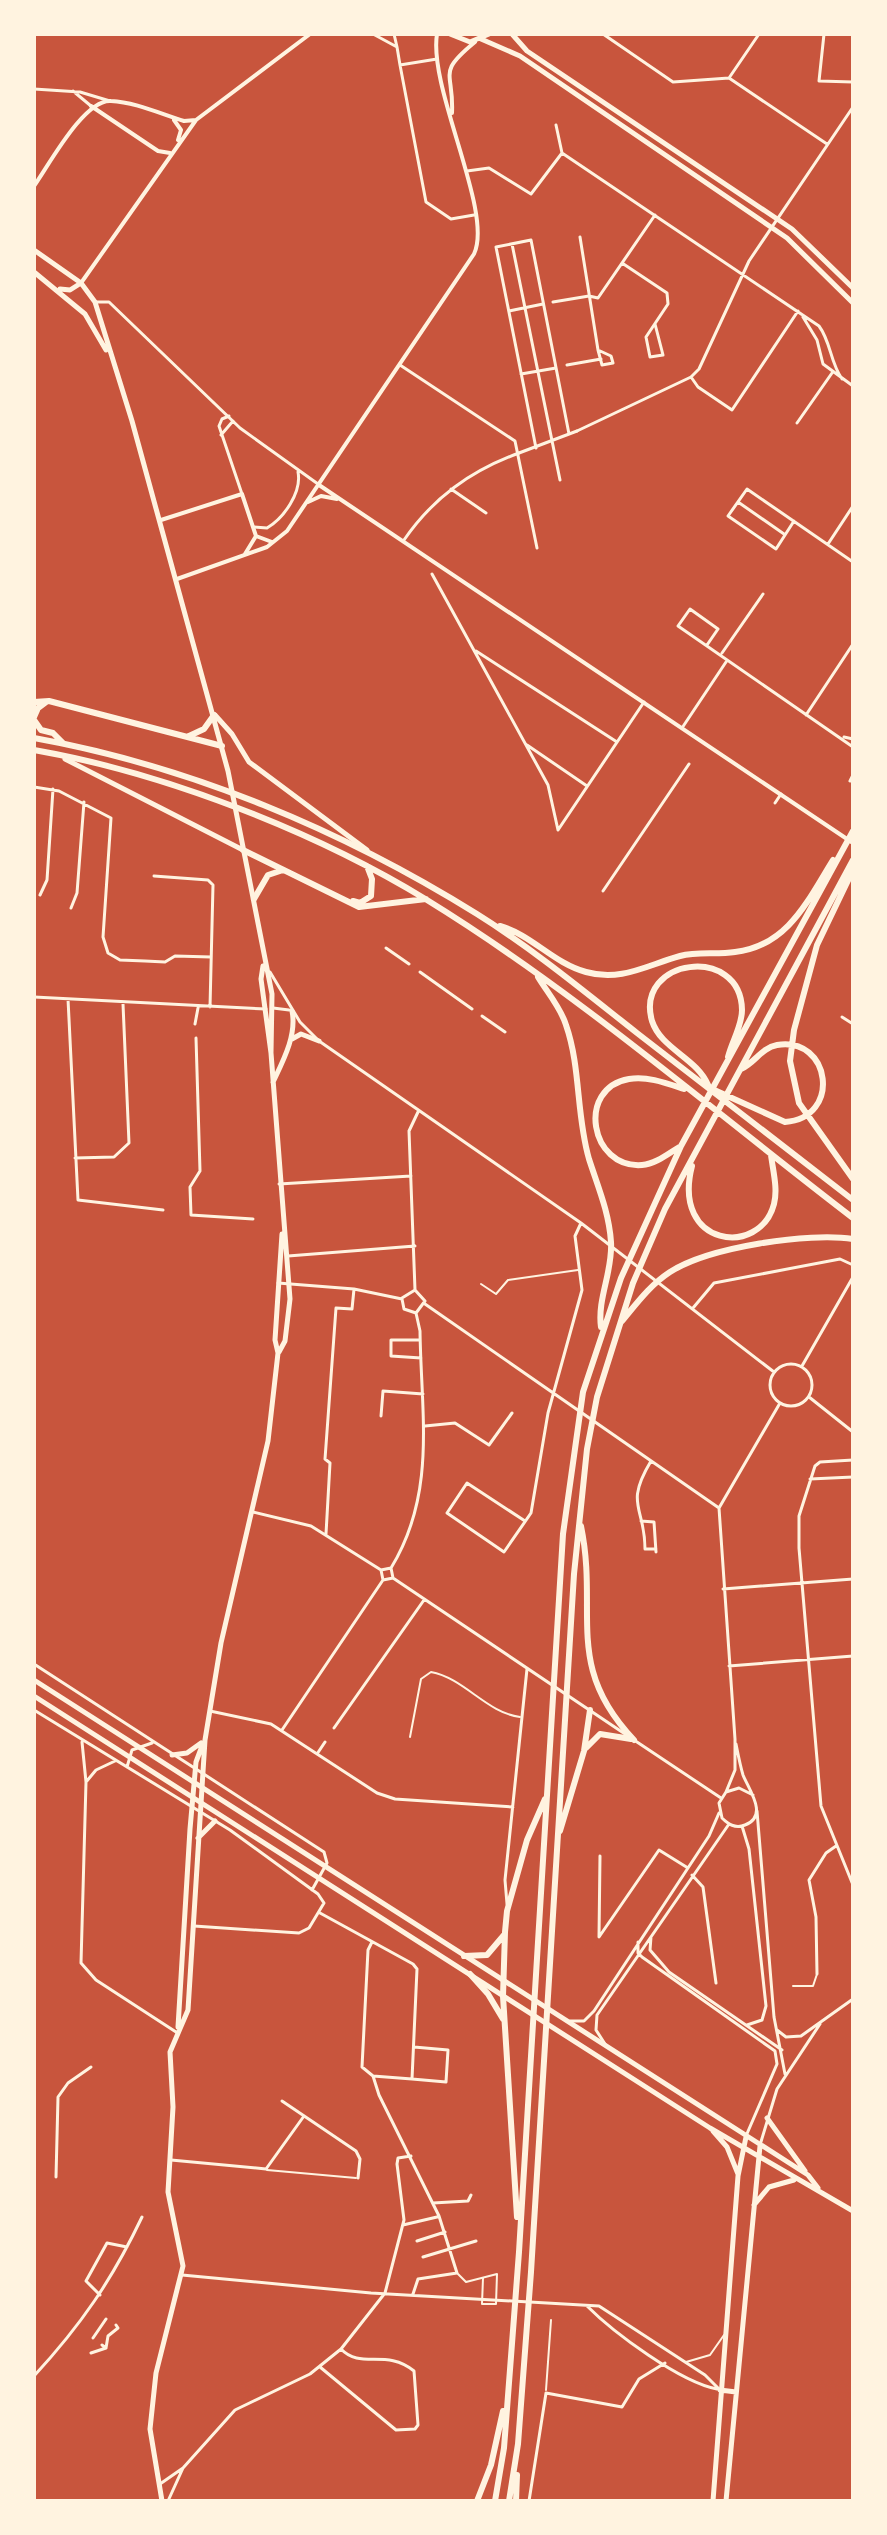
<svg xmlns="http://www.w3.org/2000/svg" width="887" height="2535" viewBox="0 0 887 2535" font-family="Lato,sans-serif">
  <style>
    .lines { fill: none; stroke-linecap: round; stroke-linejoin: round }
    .service { stroke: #fff3e0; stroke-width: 2 }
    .pedestrian { stroke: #fff3e0; stroke-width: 3 }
    .minor { stroke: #fff3e0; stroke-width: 3 }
    .tertiary { stroke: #fff3e0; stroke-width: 4 }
    .secondary { stroke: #fff3e0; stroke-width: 5 }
    .primary { stroke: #fff3e0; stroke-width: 5 }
    .trunk { stroke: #fff3e0; stroke-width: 6 }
  </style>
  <rect width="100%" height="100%" fill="#c8553d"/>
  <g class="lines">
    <path class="service" d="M481,1284l15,10 12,-14 70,-10
      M410,1737l11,-58 10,-7c33,6 56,41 89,45
      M793,1986h20l4,-12
      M267,2170l89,8
      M458,2274l8,8 31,-8 -1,30h-14l1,-26
      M686,2362l24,-7 14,-20
      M546,2390l5,-70"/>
    <path class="pedestrian" d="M512,244l48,236
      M509,311l34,-7
      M521,374l35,-6
      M536,448l-40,-201 35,-7 38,194
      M519,453l58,-22
      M386,948l23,16
      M420,972l52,37
      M482,1016l23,16
      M100,2295l-14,-14 21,-38 20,4
      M93,2338l13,-19
      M106,2348l2,-12 10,-8 -2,-3
      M91,2353l15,-5 -4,-3
      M34,2376c47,-51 78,-96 108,-159"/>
    <path class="minor" d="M373,34l24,13 3,18 37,-6
      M394,34l3,13
      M603,34l70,48 56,-4
      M824,34l-5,47 34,1
      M400,65l26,137 25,17 23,-4
      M729,78l98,66
      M729,78l30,-44
      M34,89l46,3 30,9
      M73,91l18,15
      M556,125l6,28 257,173c12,16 11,36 23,53
      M467,171l22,-3 42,26 31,-41
      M580,237l18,113
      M622,263l45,30 1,11 -22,33 4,20 13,-2 -8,-31
      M95,302h14l131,126 78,56
      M553,302l36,-6 9,2 57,-83
      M803,317l14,23 6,24 30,22
      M598,350l13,6 2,7 -11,2z
      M400,365l115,76 22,107
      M567,365l34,-6
      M691,377l7,10 34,23 66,-99
      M229,416l-7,3 -3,7 23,68
      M797,423l35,-50
      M577,431l114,-54 8,-8 50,-108 104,-154
      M221,435l12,-14
      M451,489l35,24
      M738,502l46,32
      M794,521l-18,28 -48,-33 19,-27 106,73
      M254,527l13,1c17,-10 35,-36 31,-56
      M404,540c29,-42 66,-69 115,-87
      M828,544l25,-38
      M432,574l116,211 10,45
      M707,645l11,-16 -28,-20 -12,17 175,121
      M476,651l141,91
      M722,653l41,-59
      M806,715l47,-71
      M682,728l44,-66
      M844,737l9,2
      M527,745l60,41
      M850,781l3,-6
      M34,787l25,4 52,27 -8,119 5,16 12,7 25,1 20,1 10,-6 36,1
      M775,803l6,-9
      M558,830l86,-128
      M154,876l54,4 5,5 -3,122
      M603,891l86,-127
      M40,895l7,-15 6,-91
      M71,908l6,-15 7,-91
      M270,972l30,50 19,19 262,182 193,149
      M34,997l232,12
      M68,999l10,201 85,10
      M273,1008l16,2
      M842,1017l11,7
      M195,1024l3,-16
      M196,1038l4,133 -10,16 1,28 62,4
      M75,1158l39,-1 15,-14 -6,-139
      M279,1184l132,-8
      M288,1256l127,-10
      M278,1283l76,6 48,10
      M415,1290l-6,-159 9,-19
      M415,1290l10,11 -9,12
      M402,1298l13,-8
      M402,1299l2,10 12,4
      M425,1304l294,204
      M693,1308l21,-25 126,-24 13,6
      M420,1340h-29v16l30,2
      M770 1385a21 21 0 1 1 42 0a21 21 0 1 1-42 0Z
      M802,1366l51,-89
      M809,1397l44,35
      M381,1416l2,-25 40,3
      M425,1426l30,-3 34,22 23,-32
      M853,1460l-33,2 -5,4 -16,50v32l22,258 32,79
      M651,1461c-27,45 -6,45 -6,88h11
      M810,1479l43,-2
      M253,1512l58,14 70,44
      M525,1521l-58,-38 -20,30 57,39 27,-39 17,-100 34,-123 -7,-54 6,-13
      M641,1521l13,1 2,30
      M326,1534l4,-71 -5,-4 11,-151 16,1 2,-20
      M391,1568c46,-75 30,-154 29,-237l-4,-18
      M393,1578l235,158
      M383,1580l10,-2 -2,-10
      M383,1580l-2,-10 10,-2
      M723,1589l130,-10
      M34,1664l290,188 3,11 -15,27
      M729,1666l124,-10
      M34,1710l196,120 88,64 6,9 -15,25 -10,5 -105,-7
      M210,1711l61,13 106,69 18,6 118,8
      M334,1728l90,-128
      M282,1730l101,-150
      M634,1740l87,58
      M82,1742l4,40 -5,181 15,17 80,52
      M736,1744c2,10 4,21 7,31 6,15 26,41 2,50 -10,4 -17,-1 -23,-7l-3,-15 7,-11 13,-4 14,7
      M317,1754l8,-12
      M127,1767l5,-17 20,-7
      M86,1782l10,-12 19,-9
      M726,1792l9,-22v-31l-16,-231 61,-105
      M757,1811l17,206 11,57
      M742,1826l7,23 17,157 -4,14 -15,5
      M600,1856l-1,81 60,-87 29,18
      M692,1875l11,12 13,96
      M507,1904l-2,-24 22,-211
      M320,1913l93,51 4,5 -5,110 -39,-3 -11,-9 6,-117 4,-8
      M651,1937l-1,13 19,22 113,78
      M638,1942v11l4,4 133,94 2,13 -31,72
      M817,1974l-1,-57 -7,-37 17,-27 10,-7
      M570,2021h14l10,-10 115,-175 10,-23
      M777,2030l9,7 15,-1 52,-37
      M605,2044l-9,-14 1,-15 132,-191
      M373,2076l6,19 60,121 18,57 -39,6 -5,15
      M412,2079l34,3 2,-32 -34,-3
      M282,2101l74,50 4,8 -2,19
      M760,2145l17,-56 43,-65
      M171,2160l95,9 38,-53
      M56,2177l2,-80 10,-14 23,-16
      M433,2203l35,-2 3,-6
      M403,2225l34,-8
      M417,2241l28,-9
      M423,2257l53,-16
      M182,2275l189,18 228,13 106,69 14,14
      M587,2306c27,27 93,76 130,83
      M320,2367l76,63 19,-1 3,-4 -4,-54c-28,-23 -53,-1 -73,-22
      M160,2484l23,-16 52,-58 75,-36 31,-25 44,-56 19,-73 -7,-56 1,-6 13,-2
      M168,2501l15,-33
      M529,2501l17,-108 76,14 17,-28 26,-16"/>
    <path class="tertiary" d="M91,106l67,45 12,2
      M452,113c2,-42 -16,-39 23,-71
      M174,120l7,10 -3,10
      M34,186c15,-21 50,-87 77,-85 24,1 50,13 73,20l12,-1
      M81,283l115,-163 114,-86
      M319,485l534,358
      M308,502l13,-6 16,3
      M161,520l81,-26 14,42
      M256,536l16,6
      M245,554l11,-18
      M177,579l90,-32 20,-16 187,-277c20,-42 -46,-165 -37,-220"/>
    <path class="secondary" d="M450,34l20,8 19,-8
      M512,34l15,17 265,178 61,59
      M481,39l39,17 267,182 66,65
      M34,250l47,33 14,19 37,119 96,350 44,223 -1,59
      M34,272l51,42 21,36
      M60,289l10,1 11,-7
      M215,715l17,19 17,28 118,88
      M65,759l178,91
      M263,966l-2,13 10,74 19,246 -5,42 -6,11
      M292,1039l9,-5 18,7
      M273,1082c10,-21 24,-47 19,-71
      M172,1755l15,-2 14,-10
      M198,1838l17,-17
      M178,2027l12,-198 6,-67 6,-16
      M162,2501l-12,-72 6,-56 27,-107 -15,-74 5,-85 -3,-55 18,-42 17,-270 16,-97 47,-202 10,-88 -3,-13 7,-106"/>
    <path class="primary" d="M34,1680l774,495 10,13
      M34,1696l676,432 143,83
      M767,2118l38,53
      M713,2131l14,16 11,27
      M754,2205l15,-18 25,-7
      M720,2390l16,2
      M713,2501l25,-325 8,-39
      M726,2501l34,-355"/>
    <path class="trunk" d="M34,702l15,-1 173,45
      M34,717l4,-9 8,-6
      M34,720l7,10 12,3 10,10
      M189,736l15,-7 10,-14
      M34,738c156,28 308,92 443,176 56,35 108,78 160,119 72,56 144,111 216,167
      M34,750c131,23 280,81 393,150 151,93 286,211 426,318
      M243,850l116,57 67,-8
      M853,870l-36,75 -23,85 -4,31 9,42 54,76
      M254,899l14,-24 15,-5
      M353,901l7,2 11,-7 1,-17 -5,-13
      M500,926c32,9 53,37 86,46 35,10 61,-7 94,-16 18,-5 36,-1 55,-4 53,-6 73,-52 98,-92
      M538,977c9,15 23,31 28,48 15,43 10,90 23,134 9,28 20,53 22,83 2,29 -14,57 -10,85
      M708,1085c-11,-27 -47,-36 -56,-64 -18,-63 89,-77 90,-11 0,16 -10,31 -14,47
      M712,1089l73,33c57,-4 46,-86 -8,-77 -16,3 -22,18 -36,24
      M681,1146c-12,7 -25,18 -39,19 -52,4 -66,-77 -13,-86 19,-3 37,4 55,10
      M692,1166c-21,81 68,92 82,38 4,-15 -1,-33 -3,-49
      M622,1321c15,-18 28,-36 48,-49 39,-25 139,-40 183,-33
      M581,1526c18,87 -18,139 53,214
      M586,1748l14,-14 31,5
      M560,1831l24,-80 6,-41
      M464,1956l23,-1 17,-20
      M470,1974l18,20 15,25
      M517,2217l-14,-221 2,-64 2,-21 20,-71 18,-41
      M477,2501l14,-36 12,-54
      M495,2501l9,-53 15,-196 44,-718 20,-142 38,-114 60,-132 172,-315
      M509,2501l9,-57 13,-172 43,-698 13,-125 10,-52 36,-114 32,-74 188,-349
      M516,2501l1,-26"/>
  </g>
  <rect width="887" height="2535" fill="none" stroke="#fff3e0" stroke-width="72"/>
</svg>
